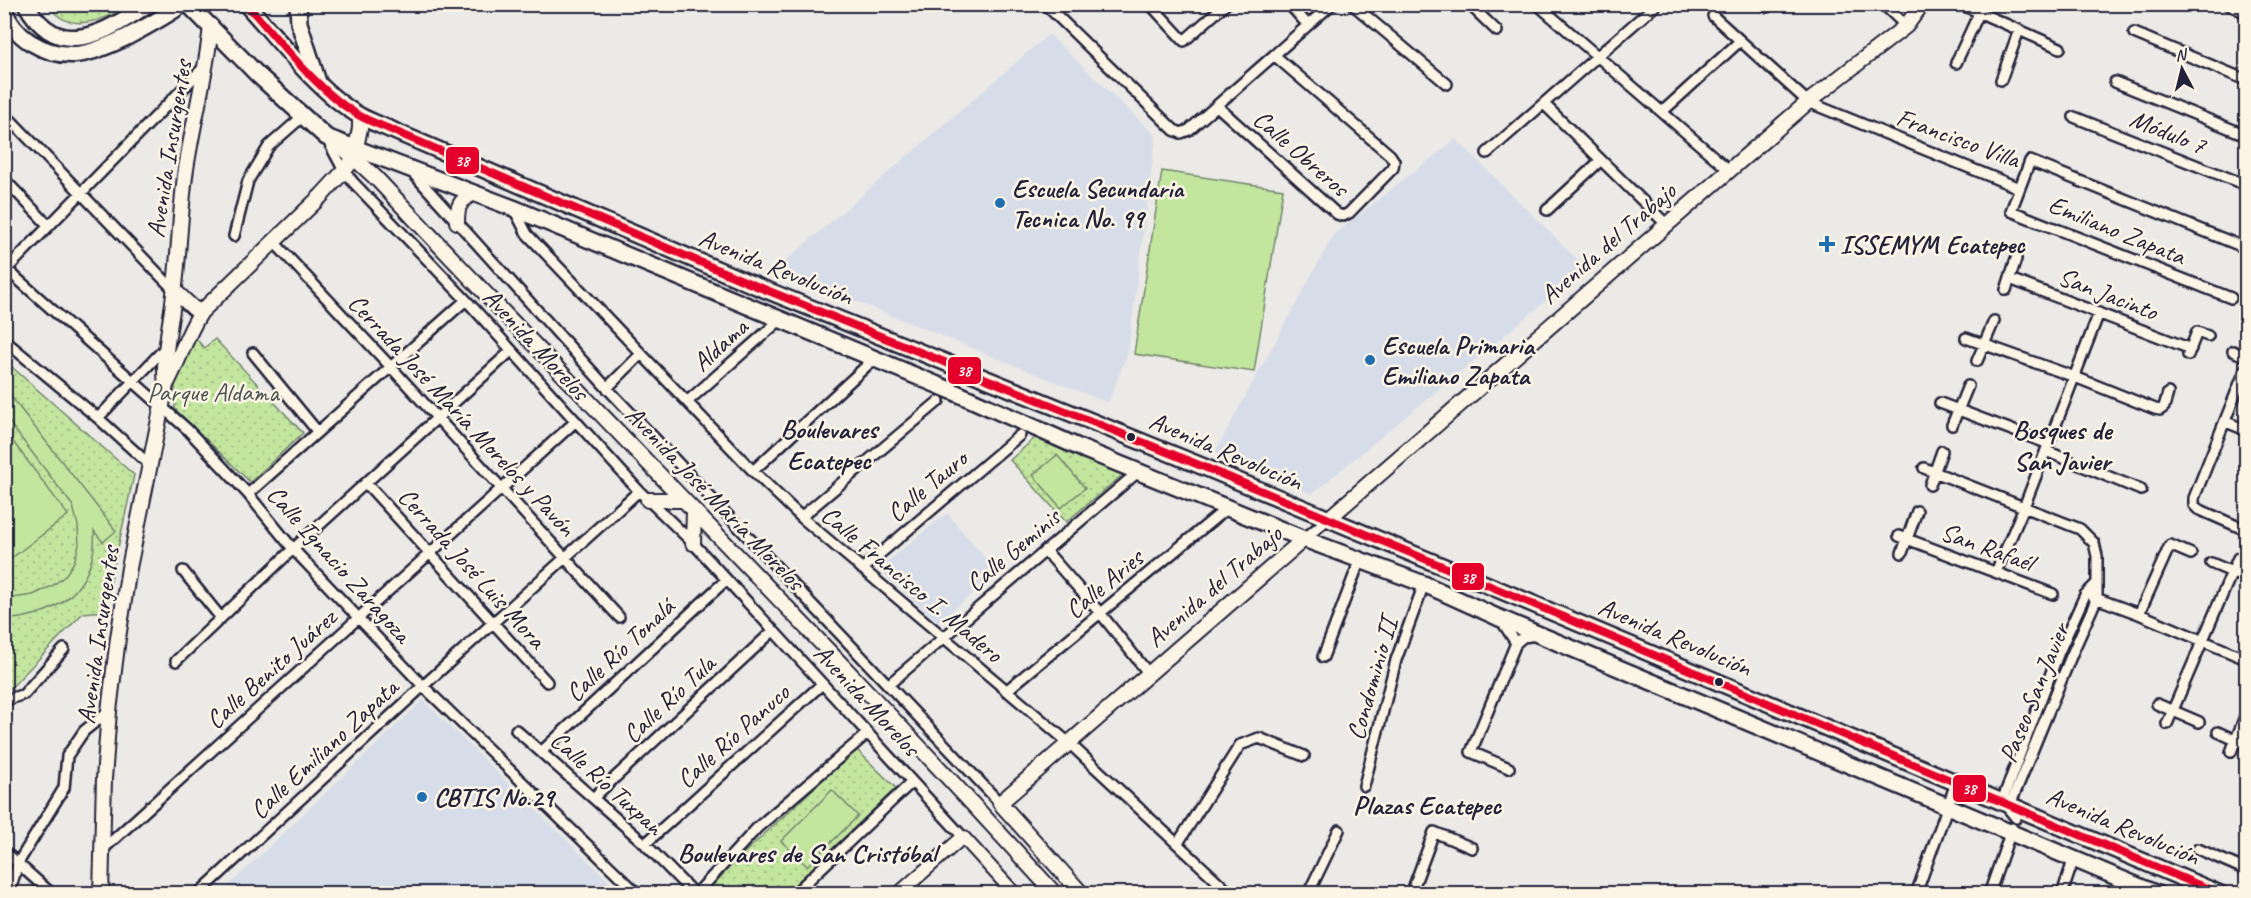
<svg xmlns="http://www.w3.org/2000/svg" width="2251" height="898" viewBox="0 0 2251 898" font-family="Caveat,sans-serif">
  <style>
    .built { fill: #d7dde8 }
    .park { fill: url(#park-dots); stroke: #72846d; stroke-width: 1.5 }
    .pitch { fill: #c3e69f; stroke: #72846d; stroke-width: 1.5 }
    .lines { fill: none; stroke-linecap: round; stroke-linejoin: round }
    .minor-casing { stroke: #22223b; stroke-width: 14 }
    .tertiary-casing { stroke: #22223b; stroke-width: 16 }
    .secondary-casing { stroke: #22223b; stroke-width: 18 }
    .primary-casing { stroke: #22223b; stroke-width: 20 }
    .trunk-casing { stroke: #22223b; stroke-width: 20 }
    .minor { stroke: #fcf5e5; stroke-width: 9 }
    .tertiary { stroke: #fcf5e5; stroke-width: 12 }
    .secondary { stroke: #fcf5e5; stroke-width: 14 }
    .primary { stroke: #fcf5e5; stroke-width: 15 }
    .trunk { stroke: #fcf5e5; stroke-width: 15 }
    .bus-1-casing { stroke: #fcf5e5; stroke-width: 12 }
    .bus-1 { stroke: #e4002b; stroke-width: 8 }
    .poi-dot { fill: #1f6fb2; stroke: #fcf5e5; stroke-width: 2 }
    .bus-dot { fill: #22223b; stroke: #fcf5e5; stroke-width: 2 }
    .labels { text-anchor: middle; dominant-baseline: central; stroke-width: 5; stroke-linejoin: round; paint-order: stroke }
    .street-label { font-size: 26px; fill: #22223b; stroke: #fcf5e5 }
    .poi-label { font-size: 26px; font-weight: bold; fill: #22223b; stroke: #fcf5e5; text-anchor: start }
    .park-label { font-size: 26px; fill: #4a5354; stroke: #fcf5e5 }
    .neighbourhood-label { font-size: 27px; font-weight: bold; fill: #22223b; stroke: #fcf5e5 }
    .line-badge { stroke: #fcf5e5; stroke-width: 2 }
    .badge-label { font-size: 16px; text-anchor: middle; font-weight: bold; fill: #fff }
  </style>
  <defs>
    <pattern id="park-dots" width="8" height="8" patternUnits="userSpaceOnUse" patternTransform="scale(1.5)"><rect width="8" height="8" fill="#c3e69f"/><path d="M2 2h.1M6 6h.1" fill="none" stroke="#a7c58a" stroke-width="1.8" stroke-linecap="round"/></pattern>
  </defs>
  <rect width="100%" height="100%" fill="#ebeae6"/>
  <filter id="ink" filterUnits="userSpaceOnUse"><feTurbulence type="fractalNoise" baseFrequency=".0167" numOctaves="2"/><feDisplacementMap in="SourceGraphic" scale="12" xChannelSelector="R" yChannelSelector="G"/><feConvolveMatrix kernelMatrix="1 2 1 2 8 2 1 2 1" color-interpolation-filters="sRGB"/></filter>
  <g filter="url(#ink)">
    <path class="built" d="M1049,34l107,102 -28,216 -20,51 -332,-134z
      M1456,139l130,129 -274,226 -97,-42 119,-218z
      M947,513l51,60 -60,49 -60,-53z
      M423,700l198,193h-400z"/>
    <path class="park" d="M49,5h79c-22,16 -62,30 -79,0z
      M194,336l10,12 11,-9 88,94 -53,49 -75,-73v-27z
      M5,361l129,114 -30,136 -21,2 -78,81z
      M1036,437l90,35 -60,50 -56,-62z
      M856,749l40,39 -110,105 -84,-1z"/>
    <path class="pitch" d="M1162,171l121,18 -29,183 -120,-18z
      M5,389l111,142 -13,11 -9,-11c3,39 -19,72 -57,83 -11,3 -21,6 -32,4v-21l8,1 20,-3 19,-9 13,-10 9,-14 5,-17 -1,-19 -5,-20 -68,-89z
      M5,431l63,84 -63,48 -1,-132z
      M1057,455l28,33 -24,20 -28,-33z
      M832,790l26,26 -51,50 -26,-25z"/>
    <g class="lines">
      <g class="minor-casing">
        <path id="minor" d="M1045,4l129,126 7,3 8,-3 143,-126
          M1150,4l34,37 42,-37
          M1289,4l18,20
          M1352,4l95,80
          M1469,4l28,27
          M1537,4l192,166
          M1883,4l23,22
          M1960,4l100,44
          M2228,4l18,9
          M1767,7l2,-3
          M1713,16l95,86 211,86
          M2134,33l112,47
          M1956,63l23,-50
          M2001,80l18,-50
          M2115,82l131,53
          M1544,104l122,120
          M1217,106l120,108 6,2 6,-3 44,-45 1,-7 -4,-6 -116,-100
          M1662,112l78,-71
          M4,113l171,178
          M2074,117l172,68
          M326,137l18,34 9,11 113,118 173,191 54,52 270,294
          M1487,153l170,-149
          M413,173l194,215 393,415
          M4,179l45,47
          M514,209l13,25 226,237 48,46 268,226 162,151
          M1547,210l54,-50
          M234,236l14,-55 21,-35 33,-29
          M274,242l116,124 229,251
          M4,267l183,162 61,65 45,55 130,137 215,208
          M4,272l202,-207
          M2010,279l181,70
          M2006,290l10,-31
          M2231,298l-220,-87 19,-50 216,87
          M1966,338l109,39 80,32 5,1 4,-3 4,-14
          M4,340l94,78 53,48
          M2233,351l13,6
          M253,353l64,78
          M2188,355l9,-23 11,4
          M1977,361l17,-40
          M2246,368l-52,130v7l4,4 41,18 7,-1
          M607,388l34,-34
          M688,401l92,-81
          M1940,403l109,41
          M98,418l69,-72
          M2226,422l20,8
          M1952,425l16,-39
          M2046,451l95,39
          M1924,468l156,61 14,14 3,13v42l-25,56 -62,151
          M753,471l121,-112
          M366,483l181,199
          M1930,485l12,-34
          M248,494l218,-194
          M801,517l138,-116
          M1899,536l154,58
          M1304,539l24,-20
          M1045,550l56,64 48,60
          M1902,553l15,-42
          M2211,563l35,15
          M862,569l158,-134
          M183,571l38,47
          M1996,572l28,-65 75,-194
          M2093,597l46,17 107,45
          M2139,614l31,-69 21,9
          M1501,620l15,23
          M1323,657l37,-97
          M176,661l117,-112 218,-198
          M888,685l250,-213
          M1006,691l221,-183
          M4,701l20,-7 40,-45
          M2157,704l42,18
          M2167,724l71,-166
          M516,730l129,114 49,50
          M2218,732l28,13
          M541,752l185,-172
          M2231,752l15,-38
          M1509,768l-38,-16 45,-109 7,-6 14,-2
          M1364,786l32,-126 28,-76
          M593,798l180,-167
          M2016,818l-14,-17 57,-149 26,-57 11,-11
          M1178,843l62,-98 19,-7 45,18
          M645,844l177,-160
          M2198,849l48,21
          M4,851l48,43
          M101,851l475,-430
          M9,894l9,-31 46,-75 3,-32 17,-25 25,-20
          M198,894l225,-208 216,-195
          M696,894l62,-67 110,-94
          M794,894l118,-112
          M1308,894l31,-64
          M1411,894l23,-62 38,16
          M1916,894l40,-111
          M1989,894l23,-66
          M2062,894l12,-36"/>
      </g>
      <g class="tertiary-casing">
        <path id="tertiary" d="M898,894l65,-57 52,57"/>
      </g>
      <g class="secondary-casing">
        <path id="secondary" d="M339,144l37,34c225,240 458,472 679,716
          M457,222c0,-16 3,-22 17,-29
          M175,291l18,17 8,4
          M166,385c-4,-29 5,-61 8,-91 5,-39 6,-79 11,-118 7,-51 21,-99 26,-150
          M648,500h35
          M1328,519l480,-417 98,-76 16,-22
          M693,543l1,-31
          M101,894l3,-115 5,-68 9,-73 11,-70 37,-183c13,-24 20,-50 35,-73l120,-116 23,-25 7,-9 5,-14 4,-20v-12
          M1082,894l-82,-91 304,-264"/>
      </g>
      <g class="primary-casing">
        <path id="primary" d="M188,4l69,70 69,63 187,71 439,183 133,59 219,89 120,45 73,33 660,277
          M246,4c32,35 73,89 114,112 11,6 23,10 34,15l355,152 460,186 317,132 694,293"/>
      </g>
      <g class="trunk-casing">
        <path id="trunk" d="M26,4c32,59 81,28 122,0
          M298,4l1,19 19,59
          M4,10c5,13 15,25 26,32 36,22 62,12 97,-5 19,-10 38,-20 56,-33"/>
      </g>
      <use href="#minor" class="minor"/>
      <use href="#tertiary" class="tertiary"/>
      <use href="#secondary" class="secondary"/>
      <use href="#primary" class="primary"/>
      <use href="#trunk" class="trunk"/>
      <g class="bus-1-casing">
        <path id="bus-1" d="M246,4c32,35 73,89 114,112 11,6 23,10 34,15l355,152 460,186 317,132 694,293"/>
      </g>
      <use href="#bus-1" class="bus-1"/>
    </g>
  </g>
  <g class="poi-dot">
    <circle cx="1000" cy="203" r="6"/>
    <path d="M1824 235h6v6h6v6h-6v6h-6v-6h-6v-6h6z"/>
    <circle cx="1370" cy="360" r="6"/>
    <circle cx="422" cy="797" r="6"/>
  </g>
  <g class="bus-dot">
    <circle cx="1131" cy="437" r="5"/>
    <circle cx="1719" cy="682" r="5"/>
  </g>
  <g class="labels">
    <g class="street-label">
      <text transform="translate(2168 132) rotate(22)">Módulo 7</text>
      <text transform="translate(1958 138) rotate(20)">Francisco Villa</text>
      <text transform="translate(169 149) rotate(-81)">Avenida Insurgentes</text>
      <text transform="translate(1301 153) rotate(41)">Calle Obreros</text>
      <text transform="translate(2117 230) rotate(22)">Emiliano Zapata</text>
      <text transform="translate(1608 243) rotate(-41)">Avenida del Trabajo</text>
      <text transform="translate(776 267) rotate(22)">Avenida Revolución</text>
      <text transform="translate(2108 294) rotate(21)">San Jacinto</text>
      <text transform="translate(536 344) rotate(47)">Avenida Morelos</text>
      <text transform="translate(720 345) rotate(-42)">Aldama</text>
      <text transform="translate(462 415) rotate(47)">Cerrada José María Morelos y Pavón</text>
      <text transform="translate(1226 451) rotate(23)">Avenida Revolución</text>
      <text transform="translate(927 486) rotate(-40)">Calle Tauro</text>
      <text transform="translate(715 498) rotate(46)">Avenida José María Morelos</text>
      <text transform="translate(1987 547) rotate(20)">San Rafaél</text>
      <text transform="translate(1013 550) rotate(-40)">Calle Geminis</text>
      <text transform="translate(339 564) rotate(48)">Calle Ignacio Zaragoza</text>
      <text transform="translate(472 568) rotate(48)">Cerrada José Luis Mora</text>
      <text transform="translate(912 584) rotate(40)">Calle Francisco I. Madero</text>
      <text transform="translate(1104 584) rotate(-40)">Calle Aries</text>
      <text transform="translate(1214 586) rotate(-41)">Avenida del Trabajo</text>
      <text transform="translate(98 635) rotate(-82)">Avenida Insurgentes</text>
      <text transform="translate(1675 637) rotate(23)">Avenida Revolución</text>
      <text transform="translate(620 650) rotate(-43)">Calle Río Tonalá</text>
      <text transform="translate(271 669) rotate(-42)">Calle Benito Juárez</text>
      <text transform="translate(1372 679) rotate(-74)">Condominio II</text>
      <text transform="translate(2034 693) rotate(-68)">Paseo San Javier</text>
      <text transform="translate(669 699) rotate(-43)">Calle Río Tula</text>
      <text transform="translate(867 700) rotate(47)">Avenida Morelos</text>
      <text transform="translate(733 736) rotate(-42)">Calle Río Panuco</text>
      <text transform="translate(324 749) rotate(-43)">Calle Emiliano Zapata</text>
      <text transform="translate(607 783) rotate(42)">Calle Río Tuxpan</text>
      <text transform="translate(2123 826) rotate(23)">Avenida Revolución</text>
    </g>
    <g class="poi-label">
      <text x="1012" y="188">Escuela Secundaria<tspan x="1012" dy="30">Tecnica No. 99</tspan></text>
      <text x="1840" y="244">ISSEMYM Ecatepec</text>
      <text x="1382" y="345">Escuela Primaria<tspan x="1382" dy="30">Emiliano Zapata</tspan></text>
      <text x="434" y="797">CBTIS No.29</text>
    </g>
    <g class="park-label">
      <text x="213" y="392">Parque Aldama</text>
    </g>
    <g class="neighbourhood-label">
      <text x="829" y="429">Boulevares<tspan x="829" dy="31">Ecatepec</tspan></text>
      <text x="2062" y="430">Bosques de<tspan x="2062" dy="31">San Javier</tspan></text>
      <text x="1427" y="805">Plazas Ecatepec</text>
      <text x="807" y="853">Boulevares de San Cristóbal</text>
    </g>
  </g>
  <g class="line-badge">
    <rect x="445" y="146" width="35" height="29" rx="6" fill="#e4002b"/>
    <rect x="947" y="356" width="35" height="29" rx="6" fill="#e4002b"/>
    <rect x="1451" y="562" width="34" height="29" rx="6" fill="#e4002b"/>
    <rect x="1952" y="774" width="35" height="29" rx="6" fill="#e4002b"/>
  </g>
  <g class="badge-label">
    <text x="462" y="166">38</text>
    <text x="964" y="376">38</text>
    <text x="1468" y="583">38</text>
    <text x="1969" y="794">38</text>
  </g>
  <rect width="2251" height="898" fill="none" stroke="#fcf5e5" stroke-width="24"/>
  <rect x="12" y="12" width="2227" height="874" fill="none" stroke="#22223b" stroke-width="2" filter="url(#ink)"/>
  <g transform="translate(2182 69) rotate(353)" stroke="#fcf5e5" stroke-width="4.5" paint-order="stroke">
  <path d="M0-4.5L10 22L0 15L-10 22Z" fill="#22223b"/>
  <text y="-9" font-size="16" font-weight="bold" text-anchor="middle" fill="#22223b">N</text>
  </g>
</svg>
